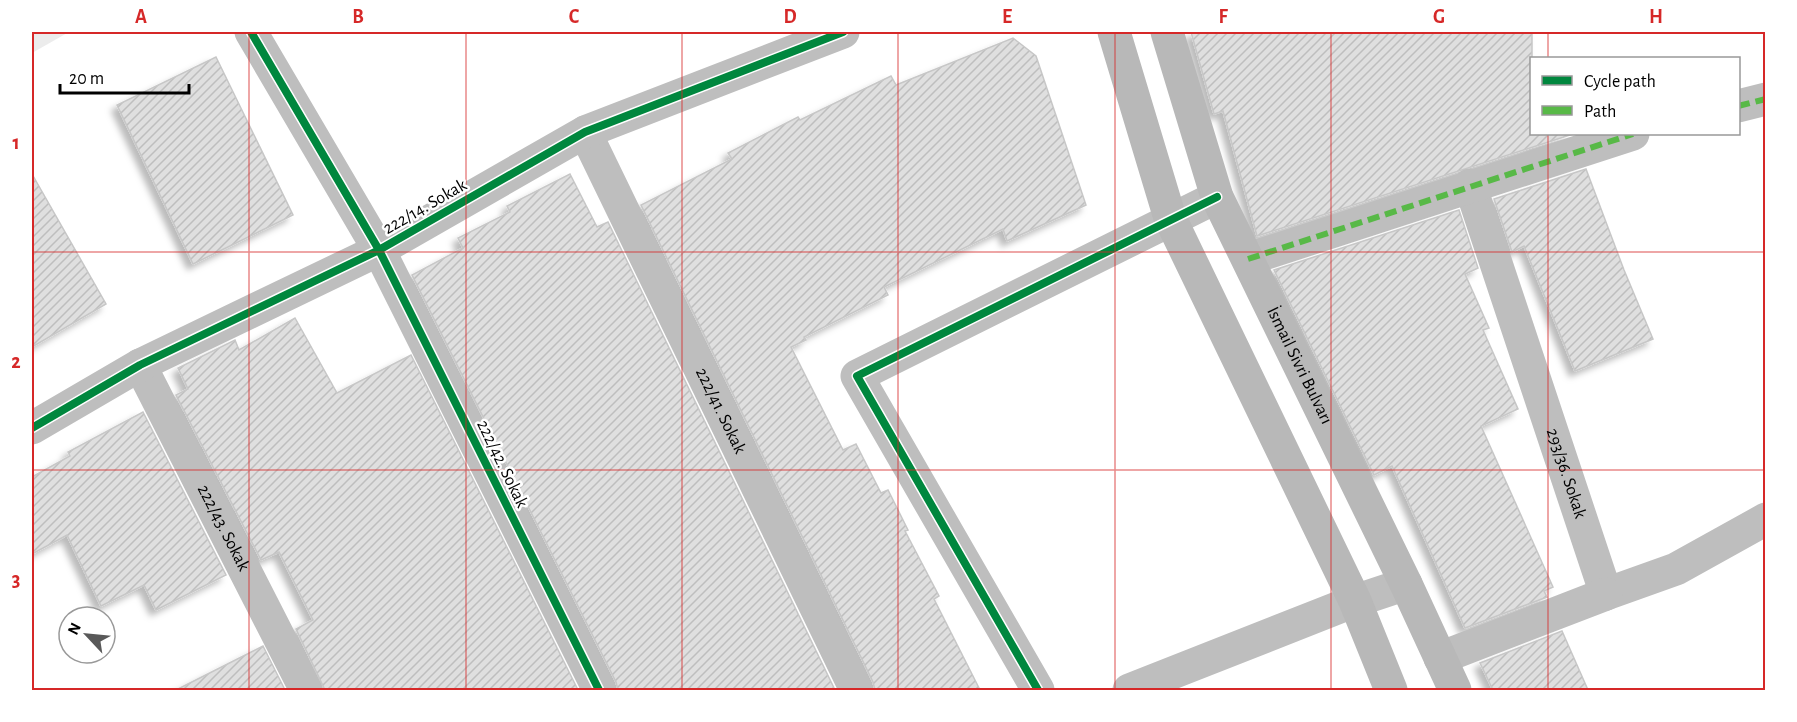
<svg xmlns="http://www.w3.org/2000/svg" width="1797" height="722" viewBox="0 0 1797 722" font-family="'Alegreya Sans',sans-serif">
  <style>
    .green { fill: #ececec }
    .building { fill: url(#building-hatch); stroke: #c7c7c7; stroke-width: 1.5; filter: url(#shadow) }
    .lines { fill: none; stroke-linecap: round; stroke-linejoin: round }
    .street { stroke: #bebebe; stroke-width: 33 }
    .secondary { stroke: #b8b8b8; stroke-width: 33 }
    .quiet { stroke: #58b947; stroke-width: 6; stroke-dasharray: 12 6; stroke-linecap: butt }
    .cycleway-casing { stroke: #fff; stroke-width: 11 }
    .cycleway { stroke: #00873e; stroke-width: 8 }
    .grid { fill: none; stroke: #d62828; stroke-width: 1.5; stroke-opacity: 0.55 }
    .labels { text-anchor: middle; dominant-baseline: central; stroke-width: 5; stroke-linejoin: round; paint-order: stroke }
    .street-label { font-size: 18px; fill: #000; stroke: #fff }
    .neatline { fill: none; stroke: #d62828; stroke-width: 2 }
    .grid-label { font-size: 20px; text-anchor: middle; font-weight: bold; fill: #d62828 }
  </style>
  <defs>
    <pattern id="building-hatch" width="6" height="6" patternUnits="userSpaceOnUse" patternTransform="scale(1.5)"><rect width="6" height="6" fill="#dfdfdf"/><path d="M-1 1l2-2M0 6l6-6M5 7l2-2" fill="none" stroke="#bebebe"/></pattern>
    <filter id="shadow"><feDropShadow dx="-5.5" dy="5.5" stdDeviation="3" flood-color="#0004"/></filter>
  </defs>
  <rect width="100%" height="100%" fill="#fff"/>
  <path class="green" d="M32,32h37l-37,21z"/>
  <path class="building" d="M1191,32h341v102h41l-316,102 -34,-125 -9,3z
    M1013,38l23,18 50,149 -79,36 -4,-12 -119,58 4,8 -84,42 2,3 -15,7 52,103 13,-6 25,49 7,-3 20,40 -3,1 34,65 -5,3 46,91h-105l-2,-8 -232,-477 91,-46 -4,-6 70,-36 2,3 91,-44 5,9z
    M216,57l77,158 -100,49 -76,-159z
    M1586,169l38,101 29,69 -78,32 -51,-125 -12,6 -18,-53z
    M32,174l74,130 -74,43z
    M570,174l27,53 11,-5 227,468h-217l-2,-8 -204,-407 51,-27 -5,-10 52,-26 -3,-6z
    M1459,210l19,58 -13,6 24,54 -6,2 35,79 -37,17 72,161 -9,4 3,6 -82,31 -73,-162 -18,9 -100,-205z
    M295,318l42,75 74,-38 167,335h-253l-29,-61 17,-9 -34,-68 -18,8 -85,-165 12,-6 -10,-21 57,-28 4,10z
    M143,412l83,163 -70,35 -12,-25 -43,21 -34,-71 -35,19v-77l38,-21 -2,-4z
    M1562,631l26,59h-95l-13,-27z
    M263,646l22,44h-109z"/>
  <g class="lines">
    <g class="street">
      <path d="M251,32l128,218 220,440"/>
      <path d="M1738,106l28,-7"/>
      <path id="s1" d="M585,132l271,558"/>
      <path id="s2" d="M1470,185l136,409 70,-25 90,-50"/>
      <path d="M1248,259l385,-125"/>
      <path id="s3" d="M140,365l166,325"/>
      <path d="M32,428l108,-63 239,-115 206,-118 258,-100"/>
      <path d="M1440,658l166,-64"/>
      <path d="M1038,690l-181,-314 360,-179"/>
      <path d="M1129,690l226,-89 51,-17"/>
    </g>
    <g class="secondary">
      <path d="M1114,32l56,186 185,383 36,89"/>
      <path id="s4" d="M1167,32l50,165 189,387 49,106"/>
    </g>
    <path class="quiet" d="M1738,106l28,-7
      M1248,259l385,-125"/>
    <g class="cycleway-casing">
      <path id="cycleway" d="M251,32l128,218 220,440
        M32,428l108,-63 239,-115 206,-118 258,-100
        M1038,690l-181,-314 360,-179"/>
    </g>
    <use href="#cycleway" class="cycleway"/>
  </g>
  <path class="grid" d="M249,32v658M466,32v658M682,32v658M898,32v658M1115,32v658M1331,32v658M1548,32v26M1548,134v556M32,252h1734M32,470h1734"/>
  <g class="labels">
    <g class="street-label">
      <text transform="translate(425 207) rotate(-30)">222/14. Sokak</text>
      <text stroke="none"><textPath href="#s4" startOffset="360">İsmail Sivri Bulvarı</textPath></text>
      <text stroke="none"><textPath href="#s1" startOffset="310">222/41. Sokak</textPath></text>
      <text transform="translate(502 464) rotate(64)">222/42. Sokak</text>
      <text stroke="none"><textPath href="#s2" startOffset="304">293/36. Sokak</textPath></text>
      <text stroke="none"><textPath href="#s3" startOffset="183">222/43. Sokak</textPath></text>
    </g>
  </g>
  <rect width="1797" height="722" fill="none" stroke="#ffffff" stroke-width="66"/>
  <rect x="1530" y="57" width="210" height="78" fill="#ffffff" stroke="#999999" stroke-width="1.5"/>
  <rect x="1542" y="76" width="30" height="9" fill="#00873e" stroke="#999999" stroke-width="1.5"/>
  <text x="1584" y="87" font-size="18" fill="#000000">Cycle path</text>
  <rect x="1542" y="106" width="30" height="9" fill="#58b947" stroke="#999999" stroke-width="1.5"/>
  <text x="1584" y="117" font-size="18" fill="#000000">Path</text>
  <g transform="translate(87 635) rotate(296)"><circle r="28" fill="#ffffff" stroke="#999999" stroke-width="1.5"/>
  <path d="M0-4.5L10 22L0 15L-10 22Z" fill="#595959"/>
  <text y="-9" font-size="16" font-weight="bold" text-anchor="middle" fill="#000000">N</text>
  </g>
  <path d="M60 84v9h129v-9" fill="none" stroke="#000000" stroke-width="3"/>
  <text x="69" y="84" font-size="18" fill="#000000" stroke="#ffffff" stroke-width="4.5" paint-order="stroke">20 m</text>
  <rect x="33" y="33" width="1731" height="656" class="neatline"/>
  <g class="grid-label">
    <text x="141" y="23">A</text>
    <text x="358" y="23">B</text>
    <text x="574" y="23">C</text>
    <text x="790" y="23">D</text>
    <text x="1007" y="23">E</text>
    <text x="1223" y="23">F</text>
    <text x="1439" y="23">G</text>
    <text x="1656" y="23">H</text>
    <text x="16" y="149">1</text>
    <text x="16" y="368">2</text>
    <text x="16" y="586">3</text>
  </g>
</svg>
